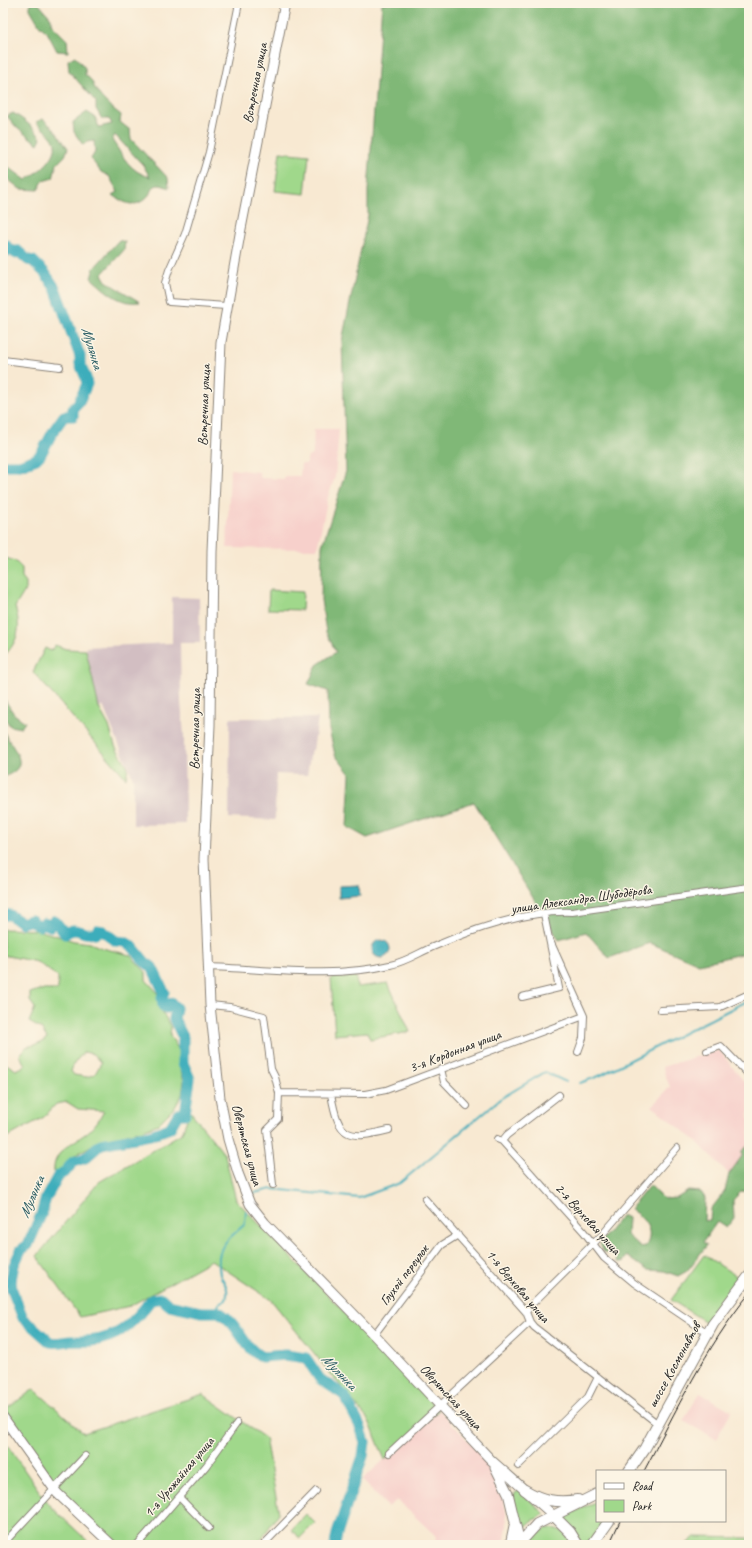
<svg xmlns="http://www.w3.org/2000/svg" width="752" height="1548" viewBox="0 0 752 1548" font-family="Caveat,sans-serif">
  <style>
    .built { fill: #f7d0cb }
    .industrial { fill: #d2bec2 }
    .green { fill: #a0d88b; stroke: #5e7a54; fill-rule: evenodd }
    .forest { fill: #80b877; stroke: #4e6a4a; fill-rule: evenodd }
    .water { fill: #3eadbb; stroke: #2d646c }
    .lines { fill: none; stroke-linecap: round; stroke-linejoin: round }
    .stream { stroke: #3eadbb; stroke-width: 2 }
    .river { stroke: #3eadbb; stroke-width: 11 }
    .street-casing { stroke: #8a8277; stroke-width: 8 }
    .secondary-casing { stroke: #8a8277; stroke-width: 11 }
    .primary-casing { stroke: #8a8277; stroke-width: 12 }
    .street { stroke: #fff; stroke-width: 6 }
    .secondary { stroke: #fff; stroke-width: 9 }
    .primary { stroke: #fff; stroke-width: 10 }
    .tram { stroke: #1c1c1c; stroke-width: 1 }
    .labels { text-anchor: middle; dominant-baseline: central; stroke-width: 3; stroke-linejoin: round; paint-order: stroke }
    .street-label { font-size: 14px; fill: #1c1c1c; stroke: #fcf5e5 }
    .water-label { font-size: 15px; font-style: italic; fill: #2b5d64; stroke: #fcf5e5 }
  </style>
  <rect width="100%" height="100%" fill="#fcf5e5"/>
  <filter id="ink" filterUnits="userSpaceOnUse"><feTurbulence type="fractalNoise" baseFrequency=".025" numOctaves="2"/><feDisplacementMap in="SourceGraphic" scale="8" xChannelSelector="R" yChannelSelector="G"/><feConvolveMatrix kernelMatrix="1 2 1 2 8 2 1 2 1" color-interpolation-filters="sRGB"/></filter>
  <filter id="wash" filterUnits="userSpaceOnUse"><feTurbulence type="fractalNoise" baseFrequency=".012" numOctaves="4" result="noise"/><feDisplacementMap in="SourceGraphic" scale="16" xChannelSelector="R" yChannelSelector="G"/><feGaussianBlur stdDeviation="0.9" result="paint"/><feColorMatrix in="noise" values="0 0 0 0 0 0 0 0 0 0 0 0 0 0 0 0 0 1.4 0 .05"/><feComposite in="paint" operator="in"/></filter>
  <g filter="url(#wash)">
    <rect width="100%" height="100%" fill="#f8e9d2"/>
    <path class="built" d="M314,429h25l-4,48 -7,20 -11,52 -90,-1 3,-79 29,3 2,6 23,1 2,-3h14l1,-12h6v-6l6,-4z
      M719,1050l30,38v57l-7,6v5l-13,18 -34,-34 -43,-34 18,-19 -8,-20z
      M700,1393l32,18 -16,28 -33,-18z
      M439,1410l54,57 5,9 8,36 1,14 -2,13 -4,6h-63l-3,-10 -38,-35 -9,7 -26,-27z"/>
    <path class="industrial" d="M172,597l27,1 1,45h-20l1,59 3,33 1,89 -52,1v-47l-30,-72 -4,1 -13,-60 86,-4z
      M230,718h88l-5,32h-2l-4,25 -31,-1 -1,46 -46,-2z"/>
    <path class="green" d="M280,152l29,3 -4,39 -30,-3z
      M3,557l12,4 7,7v10l4,5v6l-11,18c7,21 3,35 -12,50z
      M269,590l34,2 -1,18 -34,-1z
      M55,645l11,4 20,1 13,58 10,18 6,20 13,21 -2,11 -93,-106 12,-24 6,3z
      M3,929l35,1 36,11 16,2 12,5 28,7 16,17v8l12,13v7l5,13 8,14 -1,8 10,17v16l4,13 -2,14 -7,12 -17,17 -15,6 -44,11 -25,15 -13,16h-7c-2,-22 21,-29 35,-41 6,-6 11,-12 15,-20l-26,-2 -11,-7 -11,2 -12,13 -38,21 -3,8v-84l13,8 9,-4 -5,-11 6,-8 15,-4 6,-5 -6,-9 -12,-7 6,-14 -5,-7v-8l9,-3h19v-13l-21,-15 -34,-7zM84,1052l9,2 8,9 -6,11 -8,3 -13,-2 -3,-4 4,-9z
      M356,976l1,11 31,-4 22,49 -40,7 -3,-7 -32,3 -4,-57z
      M190,1111l35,44 11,45 203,210 -54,50 -16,-39 -98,-121 -60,-40 -81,46 -50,11 -43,-61 62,-74 83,-49z
      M704,1255l34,22 -29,47 -38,-24z
      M34,1389l50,44 119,-39 62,44 14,75 -22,32h-140l-60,-58 -52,-77z
      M3,1439l45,65 44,41h-89z
      M519,1490l26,24 -13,7 -11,10 -8,-36z
      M597,1501v20h7l-17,24h-5l-9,-17 -11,-10z
      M306,1514l9,9 -15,15 -9,-8z
      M548,1528c14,0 19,6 25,17h-44l7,-11z
      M695,1537l54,1v7h-64z"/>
    <path class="forest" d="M30,3h8l13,15v6l16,16 1,12 -11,-1 -10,-19 -7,-6 -10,-17z
      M382,3h367v949l-50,12 -49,-21 -41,15 -23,-26 -27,8 -85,-138 -107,36 -20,-11 3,-53 -15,-19 -6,-26 -1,-38 -20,-7 9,-19 19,-13 -10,-20 -5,-32 1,-54 24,-75 -4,-130 26,-126v-25z
      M75,56l10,12v7c9,6 6,7 11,15 6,10 16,18 25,25l-1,7 10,8 1,9 37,39 1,10c-5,-2 -11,-5 -15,-1 -3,1 -3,5 -5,8 -12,14 -23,10 -36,0l5,-3 -9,-16 -8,-4 -10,-13 4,-7 -1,-11 -7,1 -4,3 -9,-13 -1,-10 14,-10 8,5 4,10 13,-3 -3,-5h-7l-6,-10v-7l-27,-31 -1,-11zM115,135l28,30 7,12c-20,-5 -27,-21 -38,-37z
      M13,113c12,7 20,14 28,25l-3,6 -21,-16 -10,-12z
      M43,119l10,9 15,20 -3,8 -8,8 -4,14 -10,3 -5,9 -18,-1 -17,-14v-12l23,17c11,-7 35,-24 28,-39 -3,-7 -13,-13 -18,-19z
      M119,240l6,2 -1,8 -22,24 4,7 34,21c-21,3 -34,-11 -49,-24l3,-10z
      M3,697l11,17 11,8 -4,6 -11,-2 -7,-11z
      M3,730c8,18 32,36 0,47z
      M749,1145v45l-8,2 -8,8 1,18 -8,10 -9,-6 -14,20 4,3 -20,26 -9,5 -14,-5 -17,-1 -20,-14 -4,6h-5l-3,-9h-11l-4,-10 22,-28 6,3 -1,17 13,12 6,-1c9,-16 -2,-28 -16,-37l19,-23 3,1 12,12 13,-1 11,-7 13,1 4,6 -1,23 6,-1 1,-11 14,-18 4,-17 13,-18v-5z"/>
    <path class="water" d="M359,885l1,11 -21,2v-12z
      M372 949a9 9 0 1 1 18 0a9 9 0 1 1-18 0Z"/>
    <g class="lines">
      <path class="stream" d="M580,1083l19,-7 150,-76
        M254,1193l18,-4 87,9 41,-15 100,-84 45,-27 21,10
        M216,1312l3,-8 7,-4c3,-11 0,-15 -5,-23 -2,-3 -1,-6 -2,-9 -3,-23 11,-30 26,-44l1,-13"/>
      <path class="river" d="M3,244l3,1 3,6 3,-1 3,3 3,-2 10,9 5,1 12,12 10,15 25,68v8l6,14 1,6 -8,18 -6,7v7h-9l-10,14 -13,24 -5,5 -16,6h-17
        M3,915h7l12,8 9,-3 8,6 5,-3 6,3 4,-5 2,1 9,12c7,-6 13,-4 20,-1 4,1 6,-1 10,1l2,-4 6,1 13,10 9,1 7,4 13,16 7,5 12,25 -2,5 1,9 3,2 5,-5 5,5 -2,11 9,18v26l7,16 -5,35h-7l-8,14 -20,7 -49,9 -16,14 -12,4 -7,9 -8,5 -12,22 -5,17 -13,30 -7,5 -7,15 -3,15 1,10 11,28 27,24c7,2 14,-1 21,-1 40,3 57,-11 80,-41l10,-2 8,7 32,7h18c21,13 23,35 43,45l23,-2 21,3 14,21 24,16 16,31 5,16 -2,14 -26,78 -2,11"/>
    </g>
  </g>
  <g filter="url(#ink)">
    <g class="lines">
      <g class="street-casing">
        <path id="street" d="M226,306l-57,-4 -4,-19 4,-13 16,-36 24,-82 30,-149
          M3,360l57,7
          M551,943l33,73 -1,22 -5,14
          M208,967c60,2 123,12 182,-2 16,-3 30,-13 45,-19 39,-17 94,-36 137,-34l177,-25
          M522,997l37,-9 -15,-74
          M210,1005l20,2 34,9 7,53 4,8 4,16 -1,26 -11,11 6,55
          M661,1010l59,-3 29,-13
          M707,1051l14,-5 28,29
          M441,1069l3,13 23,24
          M279,1093l86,1 21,-4 198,-74
          M331,1094c8,45 16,46 58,36
          M497,1139l5,2 82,91 20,26 30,25 74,50
          M502,1141l5,-6 52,-40
          M425,1199l101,113 4,10 4,5 124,97
          M526,1312l7,-9 68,-67 76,-88
          M374,1335l68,-90 16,-10
          M389,1453l141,-131
          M518,1466l70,-69 10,-20
          M179,1497l30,31
          M3,1544l82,-88
          M137,1545l69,-79 31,-43
          M263,1545l53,-54"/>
      </g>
      <g class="secondary-casing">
        <path id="secondary" d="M285,3l-45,231 -19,108 -9,209 -2,174 -6,134 6,146 10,93 8,41 10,34 12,31 15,19 109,112 117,125 62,55
          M3,1417l54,76 55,52
          M495,1467l13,26 12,50
          M510,1545l4,-19"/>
      </g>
      <g class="primary-casing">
        <path id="primary" d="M629,1471l16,-23 68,-124 36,-48
          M525,1490c18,11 32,13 53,10
          M553,1515l17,17 8,13
          M518,1545l19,-21 60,-30
          M592,1545l17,-24"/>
      </g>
      <use href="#street" class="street"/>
      <use href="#secondary" class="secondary"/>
      <use href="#primary" class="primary"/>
      <path class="tram" d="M644,1471c32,-60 62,-124 105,-177
        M609,1545l11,-24"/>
    </g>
  </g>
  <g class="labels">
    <g class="street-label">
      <text transform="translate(255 83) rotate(-79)">Встречная улица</text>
      <text transform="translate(204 405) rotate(-88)">Встречная улица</text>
      <text transform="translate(195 729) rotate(-89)">Встречная улица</text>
      <text transform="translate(581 899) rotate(-8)">улица Александра Шубодёрова</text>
      <text transform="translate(455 1051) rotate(-21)">3-я Кордонная улица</text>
      <text transform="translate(247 1145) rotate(75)">Оверятская улица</text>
      <text transform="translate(588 1219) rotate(48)">2-я Верховая улица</text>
      <text transform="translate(404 1275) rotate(-53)">Глухой переулок</text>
      <text transform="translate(518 1286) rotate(50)">1-я Верховая улица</text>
      <text transform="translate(674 1365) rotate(-61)">шоссе Космонавтов</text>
      <text transform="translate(451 1397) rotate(47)">Оверятская улица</text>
      <text transform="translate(179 1477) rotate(-50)">1-я Урожайная улица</text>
    </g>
    <g class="water-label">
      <text transform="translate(92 348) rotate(73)">Мулянка</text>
      <text transform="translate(32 1197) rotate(-67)">Мулянка</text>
      <text transform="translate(339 1372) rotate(46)">Мулянка</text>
    </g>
  </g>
  <rect width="752" height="1548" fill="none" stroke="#fcf5e5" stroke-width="16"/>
  <rect x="596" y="1470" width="130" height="52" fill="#fcf5e5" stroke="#a29e95"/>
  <rect x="604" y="1483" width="20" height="6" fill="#ffffff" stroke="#a29e95"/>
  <text x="632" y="1490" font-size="12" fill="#1c1c1c">Road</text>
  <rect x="604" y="1500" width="20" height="12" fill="#a0d88b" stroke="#a29e95"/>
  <text x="632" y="1510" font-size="12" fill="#1c1c1c">Park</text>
</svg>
